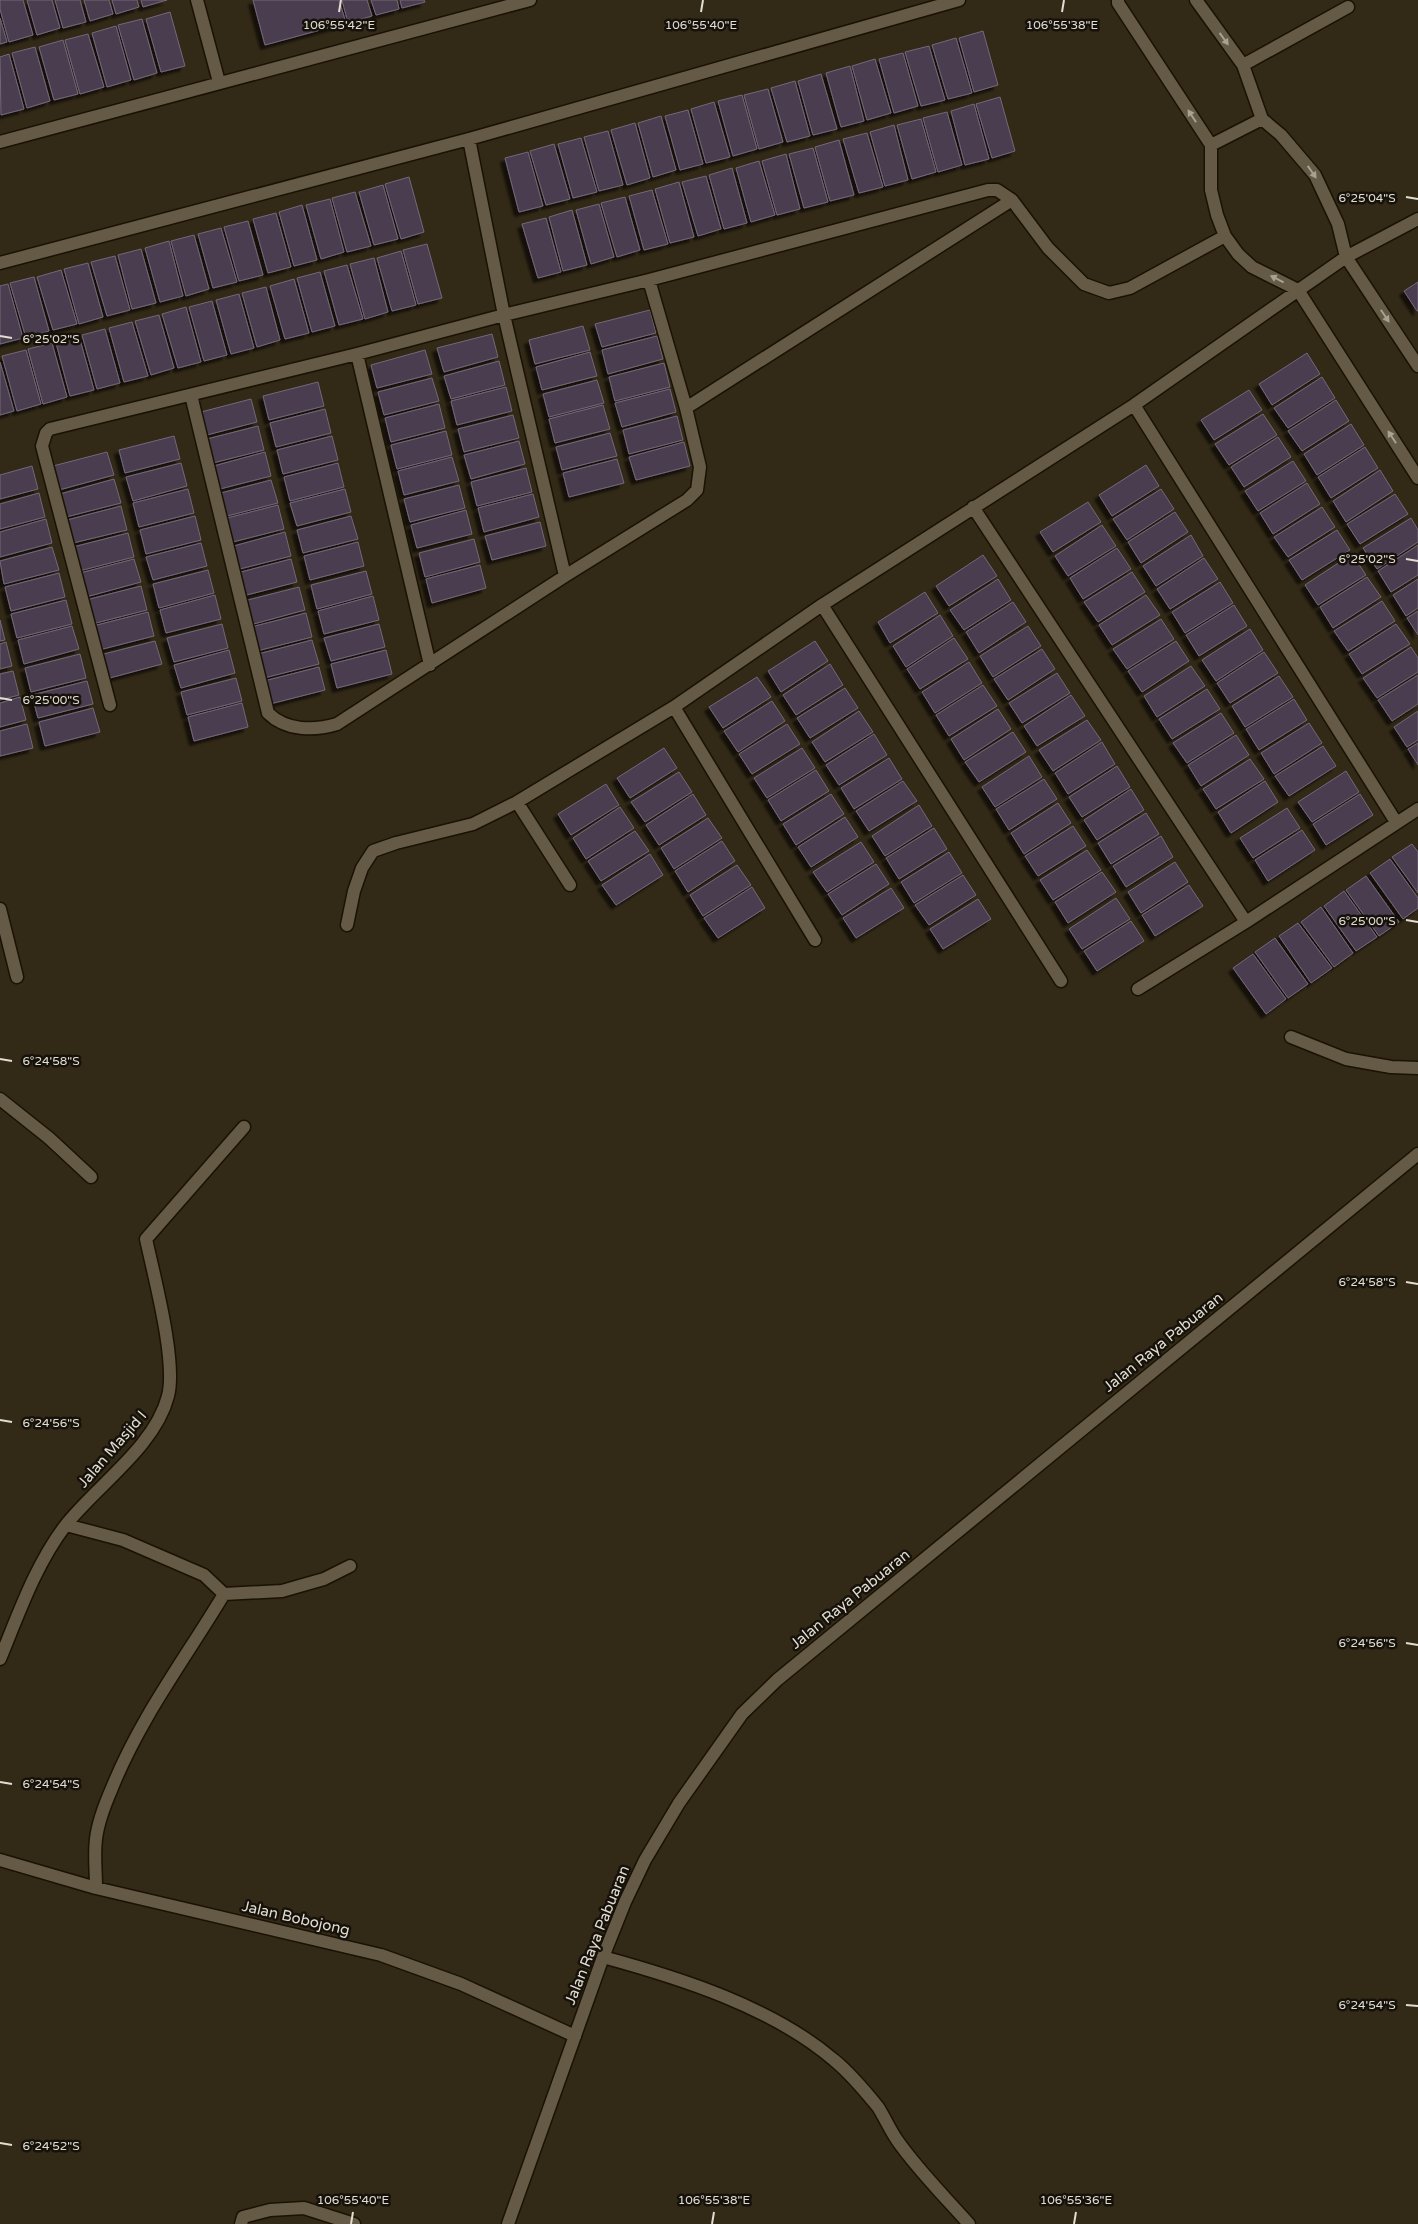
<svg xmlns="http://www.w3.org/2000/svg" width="1418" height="2224" viewBox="0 0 1418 2224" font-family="'Varela Round',sans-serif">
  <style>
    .building { fill: #483d4f; stroke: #74687b; filter: url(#shadow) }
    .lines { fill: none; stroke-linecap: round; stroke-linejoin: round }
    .service-casing { stroke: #1a1202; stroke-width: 15 }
    .minor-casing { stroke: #1a1202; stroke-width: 15 }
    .tertiary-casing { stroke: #1a1202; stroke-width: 15 }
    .service { stroke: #645a46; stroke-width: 12 }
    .minor { stroke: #645a46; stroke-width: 12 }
    .tertiary { stroke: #645a46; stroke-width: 12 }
    .oneway { fill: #a9a292 }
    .ticks { fill: none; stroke: #e2ddd1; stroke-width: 2 }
    .labels { text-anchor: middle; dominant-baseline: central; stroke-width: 5; stroke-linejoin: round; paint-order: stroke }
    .street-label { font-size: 15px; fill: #e2ddd1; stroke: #16120b }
    .ticks-label { font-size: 12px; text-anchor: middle; fill: #e2ddd1; stroke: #16120b; stroke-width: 5; stroke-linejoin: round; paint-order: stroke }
  </style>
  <defs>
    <filter id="shadow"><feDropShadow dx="-4.5" dy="4.5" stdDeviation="1" flood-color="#0009"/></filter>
  </defs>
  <rect width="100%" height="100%" fill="#322917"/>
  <path class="building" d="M0,0h23l10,35 -24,7 -9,-33z
    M27,0h25l8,28 -23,7z
    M55,0h25l6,22 -23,6z
    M84,0h25l4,14 -23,7z
    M112,0h25l2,7 -23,7z
    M141,0h26l-24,7z
    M253,0h86l7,23 -81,22z
    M342,0h25l5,16 -24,7z
    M371,0h26l2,9 -23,6z
    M400,0h24l1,2 -23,6z
    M170,12l15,54 -24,6 -15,-53z
    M0,18l7,24 -7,2z
    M142,19l15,54 -23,7 -16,-55z
    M116,26l15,54 -24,7 -15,-54z
    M983,31l15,54 -24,7 -15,-54z
    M88,34l16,53 -24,7 -15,-54z
    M956,38l16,55 -24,6 -16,-54z
    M63,40l15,54 -24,6 -15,-53z
    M929,46l16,54 -24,6 -16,-54z
    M35,47l15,54 -23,7 -15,-55z
    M903,53l15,53 -24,7 -15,-54z
    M9,54l15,55 -23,6 -1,-58z
    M875,59l16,54 -24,7 -15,-54z
    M850,66l14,55 -23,6 -15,-54z
    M821,74l16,55 -24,6 -15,-54z
    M795,81l15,55 -23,6 -16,-54z
    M768,89l15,53 -24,7 -15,-54z
    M742,95l15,54 -24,7 -15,-55z
    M1000,97l15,54 -23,7 -16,-54z
    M714,102l16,55 -24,6 -15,-54z
    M974,104l15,55 -24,6 -14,-54z
    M688,110l15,54 -23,6 -15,-54z
    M947,112l15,53 -24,7 -15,-54z
    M661,116l15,54 -23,7 -15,-54z
    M921,119l15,53 -24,7 -15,-54z
    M635,123l15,55 -23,7 -16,-55z
    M894,125l14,55 -23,6 -15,-54z
    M608,131l15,54 -24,6 -15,-54z
    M867,133l16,54 -24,6 -16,-54z
    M581,138l16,54 -24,6 -15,-54z
    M839,140l15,55 -24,6 -15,-54z
    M554,144l16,55 -24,6 -16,-54z
    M813,148l15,54 -24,6 -15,-54z
    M528,152l15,54 -24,6 -14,-54z
    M786,154l14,55 -23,6 -15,-54z
    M759,161l16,54 -24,7 -15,-54z
    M732,168l15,55 -23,6 -15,-54z
    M706,176l15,53 -23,7 -16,-54z
    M409,177l15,55 -23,7 -16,-55z
    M679,182l15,55 -24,6 -15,-54z
    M383,185l15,54 -24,6 -15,-53z
    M652,190l16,54 -24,6 -15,-54z
    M355,192l16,54 -24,6 -15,-54z
    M625,197l15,53 -23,7 -16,-54z
    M330,199l14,53 -23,7 -15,-54z
    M599,204l15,53 -23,7 -15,-54z
    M302,205l15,55 -23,6 -15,-54z
    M572,210l15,55 -24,6 -14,-54z
    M276,213l15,54 -23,6 -15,-54z
    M546,218l15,54 -23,6 -16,-54z
    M248,221l15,54 -24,6 -15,-54z
    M221,228l16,54 -24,6 -15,-54z
    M194,235l15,54 -23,7 -15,-55z
    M169,241l14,55 -23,6 -15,-54z
    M427,244l15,54 -24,6 -15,-54z
    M141,249l15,54 -24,6 -14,-54z
    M401,251l15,54 -24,6 -15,-53z
    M115,256l15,54 -23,6 -16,-54z
    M374,258l14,54 -23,7 -15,-55z
    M88,263l15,54 -24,7 -15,-55z
    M347,265l16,54 -24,6 -15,-54z
    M61,270l16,54 -24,6 -16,-53z
    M320,272l15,54 -23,6 -15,-54z
    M34,277l15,54 -23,7 -16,-55z
    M294,279l15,54 -24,6 -15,-53z
    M1418,282v29h-1l-13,-20z
    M8,284l15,54 -23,6v-58z
    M266,287l14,53 -23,7 -15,-54z
    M239,294l15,54 -23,6 -15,-54z
    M212,301l15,54 -23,6 -15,-54z
    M186,307l15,55 -23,6 -16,-54z
    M650,310l6,23 -54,14 -7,-23z
    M159,315l15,53 -23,7 -16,-54z
    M132,322l16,54 -24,6 -15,-54z
    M583,326l7,24 -55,14 -6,-24z
    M105,329l15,54 -23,6 -15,-54z
    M492,334l6,23 -54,15 -7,-24z
    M79,336l15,54 -24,6 -14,-53z
    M657,336l6,23 -55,15 -6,-24z
    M52,343l15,54 -24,7 -15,-55z
    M26,350l15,54 -24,7 -15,-55z
    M425,350l7,24 -55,14 -6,-23z
    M590,352l7,24 -55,14 -6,-23z
    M1307,353l13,21 -48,31 -13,-21z
    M499,361l6,24 -54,14 -7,-23z
    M0,362l14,49 -14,4z
    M664,363l6,24 -55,14 -6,-24z
    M1322,377l13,21 -47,30 -14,-20z
    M432,378l7,23 -55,14 -6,-23z
    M597,380l7,23 -55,14 -6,-23z
    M318,382l6,24 -55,14 -6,-24z
    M506,387l6,24 -55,14 -6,-24z
    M670,389l6,23 -54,15 -7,-24z
    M1249,390l13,20 -48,30 -13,-20z
    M251,399l6,23 -54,14 -6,-23z
    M1336,400l13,21 -47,30 -14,-20z
    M439,404l6,24 -54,14 -6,-24z
    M603,405l7,24 -55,14 -6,-24z
    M325,409l6,24 -55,14 -6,-24z
    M1263,414l14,21 -48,30 -14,-21z
    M513,415l6,23 -55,14 -6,-23z
    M677,416l6,24 -54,14 -6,-24z
    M1351,424l13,21 -47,30 -13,-21z
    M258,426l6,24 -55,14 -6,-24z
    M446,431l6,24 -55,14 -6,-24z
    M610,433l7,23 -55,14 -6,-23z
    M174,436l6,23 -55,14 -6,-23z
    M332,436l6,24 -55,14 -6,-24z
    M1278,437l13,20 -47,30 -13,-20z
    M519,441l6,23 -54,15 -7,-24z
    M684,442l6,24 -54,14 -7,-23z
    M1365,447l13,21 -47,30 -13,-21z
    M107,452l7,23 -55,15 -6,-24z
    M265,452l6,24 -55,14 -6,-23z
    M452,457l7,24 -55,14 -6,-24z
    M617,459l7,24 -55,14 -6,-24z
    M1293,461l13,20 -48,30 -13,-20z
    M181,463l6,23 -54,15 -7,-24z
    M338,463l6,24 -54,14 -6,-24z
    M1146,465l13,21 -47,30 -13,-21z
    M32,466l6,23 -38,10v-24z
    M526,468l6,24 -55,14 -6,-24z
    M1380,470l13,21 -47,31 -13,-21z
    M114,479l7,24 -55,14 -6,-23z
    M271,480l7,23 -55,14 -6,-23z
    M1307,483l13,21 -47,30 -13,-21z
    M459,485l6,23 -55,14 -6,-23z
    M188,489l6,24 -55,14 -6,-24z
    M345,489l6,23 -54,14 -7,-23z
    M1161,489l13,20 -47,31 -14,-21z
    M39,493l6,24 -45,12v-25z
    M533,494l6,23 -55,15 -6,-24z
    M1395,494l13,20 -48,30 -13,-20z
    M1088,502l13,20 -48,30 -13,-20z
    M278,505l6,24 -55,14 -6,-24z
    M121,506l6,24 -54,13 -6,-23z
    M1322,507l13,20 -47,30 -14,-20z
    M466,510l6,24 -55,14 -6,-23z
    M1175,512l13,20 -47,31 -13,-21z
    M195,516l6,24 -55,14 -6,-24z
    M351,516l7,23 -55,14 -6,-23z
    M1411,518l7,12v12l-41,27 -14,-21z
    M46,519l6,24 -52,14v-25z
    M540,522l6,24 -54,14 -7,-24z
    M1102,525l14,21 -48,30 -13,-20z
    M1337,530l13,20 -48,30 -13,-20z
    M285,532l6,24 -55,14 -6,-23z
    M128,533l6,24 -55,14 -6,-24z
    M1191,535l12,21 -47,30 -13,-20z
    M474,539l6,23 -55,15 -6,-24z
    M358,542l6,24 -54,14 -6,-24z
    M201,543l6,23 -54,14 -7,-23z
    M1418,545v30l-27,17 -13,-21z
    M52,547l7,23 -55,14 -4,-23z
    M1117,548l14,21 -48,30 -13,-21z
    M1352,554l14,21 -48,30 -13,-20z
    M983,555l14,21 -48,30 -13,-20z
    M1204,558l14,21 -48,30 -13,-20z
    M134,559l7,23 -55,15 -6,-24z
    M291,559l6,23 -54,14 -6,-23z
    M480,565l6,23 -54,15 -6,-24z
    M208,570l6,23 -55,15 -6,-24z
    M366,571l6,23 -55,15 -6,-24z
    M1132,572l13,20 -47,30 -14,-20z
    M59,573l6,24 -54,14 -6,-24z
    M1367,577l14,20 -48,31 -13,-21z
    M998,579l13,21 -47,30 -14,-20z
    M1418,579v29l-12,8 -13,-21z
    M1220,582l13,21 -48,30 -13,-21z
    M141,586l6,24 -55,14 -6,-24z
    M299,587l6,23 -55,15 -6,-24z
    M925,592l13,21 -48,30 -12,-21z
    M215,595l6,24 -55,14 -6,-23z
    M1146,595l14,20 -48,30 -13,-20z
    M373,596l6,24 -55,14 -6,-23z
    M66,600l6,24 -55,14 -6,-24z
    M1382,601l13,20 -47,30 -14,-20z
    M1013,602l13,20 -47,31 -13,-21z
    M1234,605l13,21 -48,30 -13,-21z
    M1418,611v24l-11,-17z
    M148,612l6,24 -55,14 -6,-24z
    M306,613l6,24 -55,14 -6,-24z
    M940,615l13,21 -47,31 -13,-21z
    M1161,619l13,20 -47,30 -14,-20z
    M0,620l5,20 -5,1z
    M222,624l6,24 -54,14 -7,-24z
    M379,624l6,23 -54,14 -7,-23z
    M1396,624l14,20 -48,30 -13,-20z
    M72,626l7,23 -55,15 -6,-24z
    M1028,626l13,20 -48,31 -13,-21z
    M1250,629l13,21 -47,31 -14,-21z
    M954,638l14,21 -48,30 -13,-20z
    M312,640l7,24 -55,14 -6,-24z
    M155,641l7,23 -56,15 -6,-24z
    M815,641l13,20 -47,31 -13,-21z
    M1176,641l13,20 -47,31 -14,-21z
    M6,642l6,24 -12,3v-25z
    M1411,647l7,11v14l-41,26 -14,-20z
    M1042,649l13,20 -47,31 -14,-21z
    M229,650l6,23 -54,15 -7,-23z
    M386,650l6,24 -55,14 -6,-24z
    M1264,652l14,21 -48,30 -13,-20z
    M80,654l6,24 -55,14 -6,-24z
    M969,662l13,21 -47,30 -13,-21z
    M830,664l13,21 -47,30 -13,-20z
    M1191,666l14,20 -48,31 -13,-21z
    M319,667l6,23 -55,14 -6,-23z
    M13,671l6,24 -19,5v-26z
    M1057,673l13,20 -48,30 -13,-20z
    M1418,675v29l-26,17 -14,-21z
    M1279,676l14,21 -48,30 -13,-21z
    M757,677l14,20 -48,31 -14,-21z
    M236,678l6,23 -55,14 -6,-23z
    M87,681l6,23 -55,14 -6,-23z
    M983,685l14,21 -48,30 -13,-21z
    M845,688l13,20 -48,30 -13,-20z
    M1207,689l13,20 -48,30 -13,-20z
    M1071,695l14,21 -48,30 -13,-20z
    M20,697l6,23 -26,7v-24z
    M1294,699l13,21 -48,30 -13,-21z
    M772,701l13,20 -47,31 -14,-21z
    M242,703l6,24 -54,14 -6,-24z
    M93,708l7,24 -55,14 -6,-24z
    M998,709l13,20 -47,31 -13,-21z
    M859,711l14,21 -48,30 -13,-20z
    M1418,711v29l-11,7 -13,-20z
    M1221,713l13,20 -47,30 -14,-20z
    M1087,720l14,20 -48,31 -14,-21z
    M1309,723l13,20 -48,31 -13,-21z
    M27,724l6,24 -33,8v-25z
    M787,724l13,20 -48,30 -13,-20z
    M1013,732l13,20 -47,30 -14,-20z
    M874,734l13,21 -48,30 -13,-20z
    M1236,735l13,20 -48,31 -13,-21z
    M1102,742l13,22 -47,30 -13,-21z
    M1418,743v22l-10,-16z
    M1323,746l13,20 -47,30 -14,-20z
    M664,748l13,20 -47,30 -13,-20z
    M802,748l13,20 -48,30 -13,-20z
    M1029,756l13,21 -47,30 -13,-20z
    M889,758l13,21 -48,30 -13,-21z
    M1250,759l14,20 -48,30 -13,-20z
    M1117,766l13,21 -48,30 -13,-20z
    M816,770l13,21 -48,30 -13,-21z
    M1346,771l13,21 -47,30 -14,-20z
    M679,772l13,20 -47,30 -14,-20z
    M1044,779l13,20 -48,31 -13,-21z
    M903,781l14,20 -48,30 -13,-20z
    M1265,781l13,21 -47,31 -13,-21z
    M606,784l13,21 -48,30 -13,-21z
    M1131,789l13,21 -47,30 -13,-20z
    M693,794l13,21 -47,30 -13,-20z
    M831,794l13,20 -48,31 -13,-21z
    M1360,794l13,21 -47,30 -13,-21z
    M1058,803l13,20 -47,31 -13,-21z
    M919,805l13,21 -47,30 -13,-20z
    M620,807l14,21 -48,31 -13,-21z
    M1287,808l13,20 -47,30 -13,-20z
    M1146,813l13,21 -48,30 -13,-21z
    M845,817l13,20 -47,30 -13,-20z
    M708,818l14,20 -48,31 -13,-21z
    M1073,826l13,20 -48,30 -13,-20z
    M934,828l13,21 -48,30 -13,-21z
    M1302,830l13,20 -47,31 -13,-21z
    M635,831l14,20 -48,30 -13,-20z
    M1161,836l12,21 -47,30 -13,-21z
    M722,841l13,20 -47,31 -13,-21z
    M861,842l13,20 -47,30 -14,-20z
    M1412,844l6,8v41l-26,-36z
    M1087,850l14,20 -48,30 -13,-20z
    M949,852l13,21 -48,30 -13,-21z
    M650,854l13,21 -47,30 -14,-20z
    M1390,859l28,39v10l-15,11 -33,-46z
    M1175,862l13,20 -47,31 -13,-21z
    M876,864l13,20 -47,31 -14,-21z
    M737,865l14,20 -48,31 -13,-21z
    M1102,872l14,20 -48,31 -13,-21z
    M963,875l13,20 -47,30 -14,-20z
    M1366,876l33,46 -20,14 -33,-46z
    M1189,885l14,21 -48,30 -13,-21z
    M752,887l13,21 -47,30 -14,-20z
    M891,888l13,20 -48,30 -13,-20z
    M1344,891l33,46 -21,14 -32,-45z
    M1116,898l14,21 -48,30 -13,-20z
    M978,899l13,20 -48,30 -13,-20z
    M1321,907l32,46 -19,14 -33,-45z
    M1131,921l13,20 -47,30 -13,-20z
    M1298,923l34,45 -21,15 -32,-47z
    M1275,938l33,46 -20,14 -33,-46z
    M1253,954l33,45 -20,15 -33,-46z"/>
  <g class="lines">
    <g class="service-casing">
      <path id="service" d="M1291,1037l55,22 45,8 27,1"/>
    </g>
    <g class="minor-casing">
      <path id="minor" d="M197,0l22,82
        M1118,0v3l93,142v45l6,25 8,21 13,18 14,13 46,23 120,188
        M1196,0l47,65 19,54 19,16 34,40 23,49 8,33 72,109
        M1243,65l105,-58
        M469,139l35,176 61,261
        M0,142l530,-142
        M1211,145l51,-26
        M0,263l469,-124 490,-139
        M357,354l73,311
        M191,395l77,318c18,18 46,18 69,11l228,-148 122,-76 10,-10 3,-23 -14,-59 -37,-128
        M1134,405l262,417
        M686,408l326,-208
        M973,507l273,415
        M822,605l239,376
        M110,705l-68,-259 4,-13 4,-4 307,-75 147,-39 145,-35 339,-90h9l15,10 36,48 36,36 25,9 21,-5 95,-52
        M674,707l141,233
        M517,802l53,83
        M0,909l17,68
        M347,925l7,-34 8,-23 11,-17 23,-8 77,-19 44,-22 157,-95 148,-102 312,-200 212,-148 72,-38
        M1138,989l108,-67 172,-113
        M0,1099l49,39 42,39
        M66,1525l57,15 81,35 20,19 58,-3 42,-12 26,-13
        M0,1659c19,-46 35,-93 65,-133 31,-40 90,-79 103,-130 9,-34 -14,-120 -22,-157l98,-112
        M0,1860l96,28 285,67 80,29 114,52
        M96,1888c0,-16 -2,-33 0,-49 2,-18 9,-35 16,-51 28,-70 73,-129 112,-194
        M603,1957c77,21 169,50 231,103 16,13 31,31 44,47 7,11 12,23 19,33 20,29 48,57 72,84
        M241,2224l2,-7 27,-7 34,-2 50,16"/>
    </g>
    <g class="tertiary-casing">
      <path id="tertiary" d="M508,2224l95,-267 22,-55 20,-42 34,-57 63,-89 35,-34 641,-526"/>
    </g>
    <use href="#service" class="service"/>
    <use href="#minor" class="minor"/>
    <use href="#tertiary" class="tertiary"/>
  </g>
  <defs><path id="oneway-solid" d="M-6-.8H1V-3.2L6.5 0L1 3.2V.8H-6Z" transform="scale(1.25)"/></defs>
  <g class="oneway">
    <use href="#oneway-solid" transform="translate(1224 39) rotate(54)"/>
    <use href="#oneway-solid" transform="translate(1192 116) rotate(-123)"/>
    <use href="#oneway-solid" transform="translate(1312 172) rotate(55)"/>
    <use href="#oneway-solid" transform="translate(1277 279) rotate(-153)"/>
    <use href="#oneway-solid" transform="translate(1385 316) rotate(56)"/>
    <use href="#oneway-solid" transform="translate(1392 437) rotate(-123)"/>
  </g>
  <path class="ticks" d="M339,12l2,-12M701,12l2,-12M1062,12l2,-12M1406,197l12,2M0,336l12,2M1406,559l12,2M0,698l12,2M1406,920l12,2M0,1059l12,2M1406,1282l12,2M0,1420l12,2M1406,1643l12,2M0,1782l12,2M1406,2005l12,1M0,2143l12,2M351,2224l2,-12M712,2224l2,-12M1074,2224l2,-12"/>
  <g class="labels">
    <g class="street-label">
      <text transform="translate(1163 1342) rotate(-39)">Jalan Raya Pabuaran</text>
      <text transform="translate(112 1449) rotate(-49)">Jalan Masjid I</text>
      <text transform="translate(850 1599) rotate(-39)">Jalan Raya Pabuaran</text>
      <text transform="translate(296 1918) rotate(13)">Jalan Bobojong</text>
      <text transform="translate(597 1935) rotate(-68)">Jalan Raya Pabuaran</text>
    </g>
  </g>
  <g class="ticks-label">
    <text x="339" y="29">106°55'42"E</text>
    <text x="701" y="29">106°55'40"E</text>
    <text x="1062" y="29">106°55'38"E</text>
    <text x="1367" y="202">6°25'04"S</text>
    <text x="51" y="343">6°25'02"S</text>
    <text x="1367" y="563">6°25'02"S</text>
    <text x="51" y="704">6°25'00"S</text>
    <text x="1367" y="925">6°25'00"S</text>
    <text x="51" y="1065">6°24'58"S</text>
    <text x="1367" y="1286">6°24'58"S</text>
    <text x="51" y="1427">6°24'56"S</text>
    <text x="1367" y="1647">6°24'56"S</text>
    <text x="51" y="1788">6°24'54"S</text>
    <text x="1367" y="2009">6°24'54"S</text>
    <text x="51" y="2150">6°24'52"S</text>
    <text x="353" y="2204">106°55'40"E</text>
    <text x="714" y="2204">106°55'38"E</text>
    <text x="1076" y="2204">106°55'36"E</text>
  </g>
</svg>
